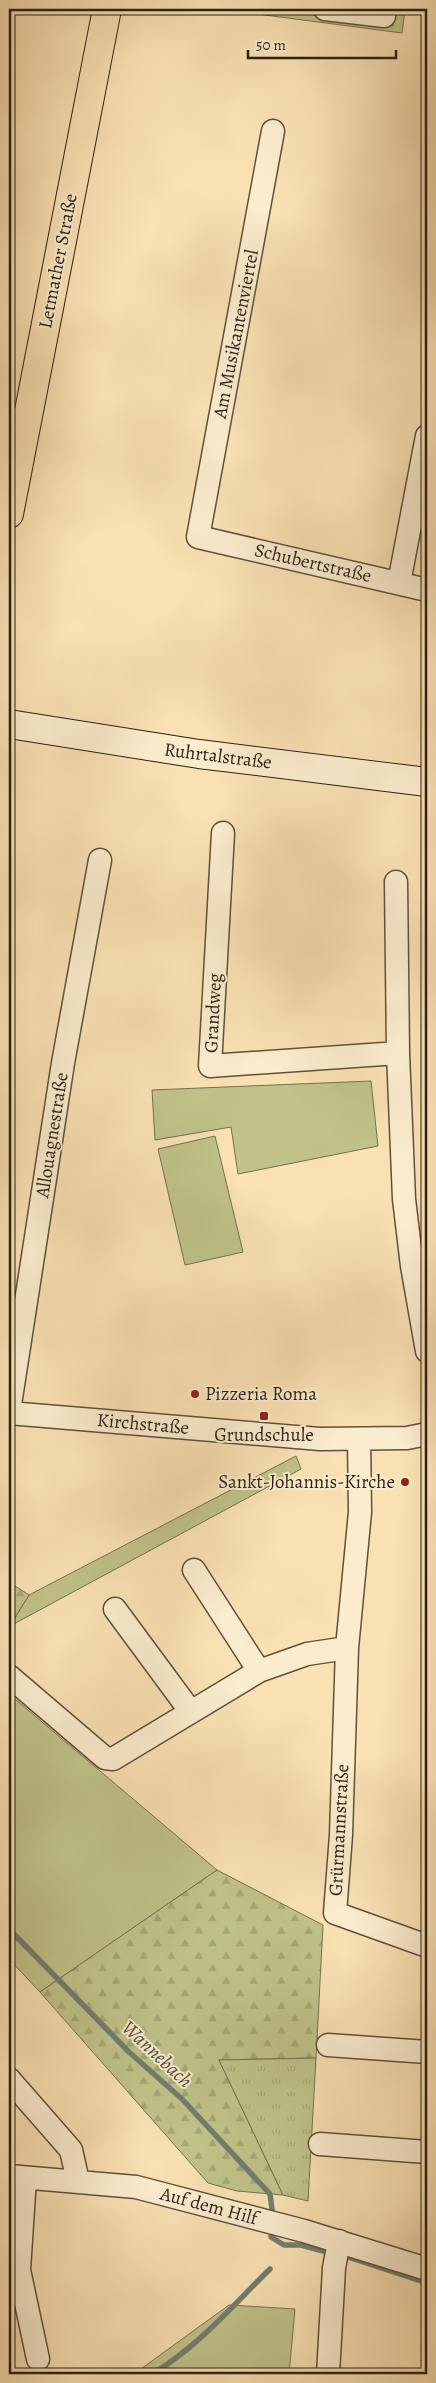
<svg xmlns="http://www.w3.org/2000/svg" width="436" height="2383" viewBox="0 0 436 2383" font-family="Alegreya,serif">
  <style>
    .grass { fill: #c0c28a; stroke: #767050 }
    .forest { fill: url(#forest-firs); stroke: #767050 }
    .park { fill: url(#park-tufts); stroke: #767050 }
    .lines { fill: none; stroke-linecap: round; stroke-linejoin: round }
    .stream { stroke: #717e6d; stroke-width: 5.5 }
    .minor-casing { stroke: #5f503c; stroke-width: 25 }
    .secondary-casing { stroke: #2c1f15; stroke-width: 30 }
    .primary-casing { stroke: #2c1f15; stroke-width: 30 }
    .minor { stroke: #fbecce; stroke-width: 22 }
    .secondary { stroke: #fbecce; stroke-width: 28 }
    .primary { stroke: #f9e1b3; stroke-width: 28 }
    .poi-dot { fill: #8f2418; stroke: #fbecce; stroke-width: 2 }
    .labels { text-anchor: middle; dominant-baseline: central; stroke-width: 4; stroke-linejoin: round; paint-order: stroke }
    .street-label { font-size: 19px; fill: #2c1f15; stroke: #fbecce }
    .poi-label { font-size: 19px; fill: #2c1f15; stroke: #fbecce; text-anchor: start }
    .water-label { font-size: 20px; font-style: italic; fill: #4e4f41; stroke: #fbecce }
  </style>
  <defs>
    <pattern id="forest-firs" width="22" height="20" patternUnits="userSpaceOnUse" patternTransform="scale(1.25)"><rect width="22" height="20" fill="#c0c28a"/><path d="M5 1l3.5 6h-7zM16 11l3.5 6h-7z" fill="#a5a676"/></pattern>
    <pattern id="park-tufts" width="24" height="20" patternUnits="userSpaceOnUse" patternTransform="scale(1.25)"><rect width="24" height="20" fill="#c0c28a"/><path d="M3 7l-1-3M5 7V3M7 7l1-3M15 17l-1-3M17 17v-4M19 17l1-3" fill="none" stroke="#a5a676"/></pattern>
  </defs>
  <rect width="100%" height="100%" fill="#f9e1b3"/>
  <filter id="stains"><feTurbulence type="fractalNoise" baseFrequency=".004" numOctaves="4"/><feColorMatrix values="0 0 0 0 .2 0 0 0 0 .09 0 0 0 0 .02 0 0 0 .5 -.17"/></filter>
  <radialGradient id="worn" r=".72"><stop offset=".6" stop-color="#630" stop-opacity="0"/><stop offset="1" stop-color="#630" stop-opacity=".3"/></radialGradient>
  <path class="grass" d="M219,9h51l123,17 3,-17h9l-3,24z
    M371,1081l7,65 -140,28 -7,-47 -76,13 -3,-50z
    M215,1136l28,116 -58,13 -27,-116z
    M296,1456l5,13 -291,157 19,-31z
    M9,1694l208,176 -177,122 -31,-33z
    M229,2305l66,4 -6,65h-155z"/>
  <path class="forest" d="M9,1582l20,13 -20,32z
    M217,1870l106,55 -7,133 -97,2 64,135 -46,-4 -29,-8 -168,-191z"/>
  <path class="park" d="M316,2058l-8,143 -25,-6 -64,-135z"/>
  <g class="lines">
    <path class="stream" d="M9,1929l120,123 53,47 88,95 2,15
      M272,2231l-1,6 13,8h17l26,7
      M342,2255l85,28
      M152,2374c46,-27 80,-68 118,-105"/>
    <g class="minor-casing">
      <path id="minor" d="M325,9l59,7 1,-7
        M273,131l-75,406 229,53
        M399,583l28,-147
        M223,833l-13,233 188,-13
        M396,882l2,171 6,146 8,67 15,85
        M9,1411l54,-348 37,-203
        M9,1413l311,26 87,-1 20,-4
        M359,1439l1,73 -13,136 -6,187 -6,78 92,33
        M194,1570l65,101
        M115,1609l76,103
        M9,1676l96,82 8,1 146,-88 48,-17 40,-6
        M328,2045l99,7
        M9,2079l62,71 7,31
        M320,2144l107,8
        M9,2176l127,11 168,44 123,38
        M25,2178l-6,92 19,89
        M328,2374l6,-106 5,-27"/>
    </g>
    <g class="secondary-casing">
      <path id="secondary" d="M9,724l190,30 228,28"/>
    </g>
    <g class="primary-casing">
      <path id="primary" d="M9,514l98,-505"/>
    </g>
    <use href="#minor" class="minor"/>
    <use href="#secondary" class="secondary"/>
    <use href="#primary" class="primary"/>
  </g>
  <g class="poi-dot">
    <circle cx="195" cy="1394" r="5"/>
    <rect x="259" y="1411" width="10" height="10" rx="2.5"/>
    <circle cx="405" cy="1482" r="5"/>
  </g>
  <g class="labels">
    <g class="street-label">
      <text transform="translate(58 261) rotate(-79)">Letmather Straße</text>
      <text transform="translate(236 334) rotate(-79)">Am Musikantenviertel</text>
      <text transform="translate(313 563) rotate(13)">Schubertstraße</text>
      <text transform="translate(218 756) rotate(7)">Ruhrtalstraße</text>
      <text transform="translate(213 1013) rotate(-87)">Grandweg</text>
      <text transform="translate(52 1135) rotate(-81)">Allouagnestraße</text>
      <text transform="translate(143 1424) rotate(5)">Kirchstraße</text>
      <text transform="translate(339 1830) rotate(-87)">Grürmannstraße</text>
      <text transform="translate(209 2206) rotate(15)">Auf dem Hilf</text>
    </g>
    <g class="poi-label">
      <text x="205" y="1394">Pizzeria Roma</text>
      <text x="264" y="1435" text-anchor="middle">Grundschule</text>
      <text x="395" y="1482" text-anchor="end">Sankt-Johannis-Kirche</text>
    </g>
    <g class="water-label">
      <text transform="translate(157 2054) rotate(43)">Wannebach</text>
    </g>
  </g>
  <rect width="436" height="2383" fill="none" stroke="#f9e1b3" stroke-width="30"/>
  <rect x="10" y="10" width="416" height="2363" fill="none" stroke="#2c1f15" stroke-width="2.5"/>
  <rect x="15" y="15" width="406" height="2353" fill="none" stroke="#2c1f15"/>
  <path d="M248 50v8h148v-8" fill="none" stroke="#2c1f15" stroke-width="2.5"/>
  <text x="256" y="50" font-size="15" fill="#2c1f15" stroke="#fbecce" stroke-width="4" paint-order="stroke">50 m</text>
  <rect width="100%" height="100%" filter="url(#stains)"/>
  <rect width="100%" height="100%" fill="url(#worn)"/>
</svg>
